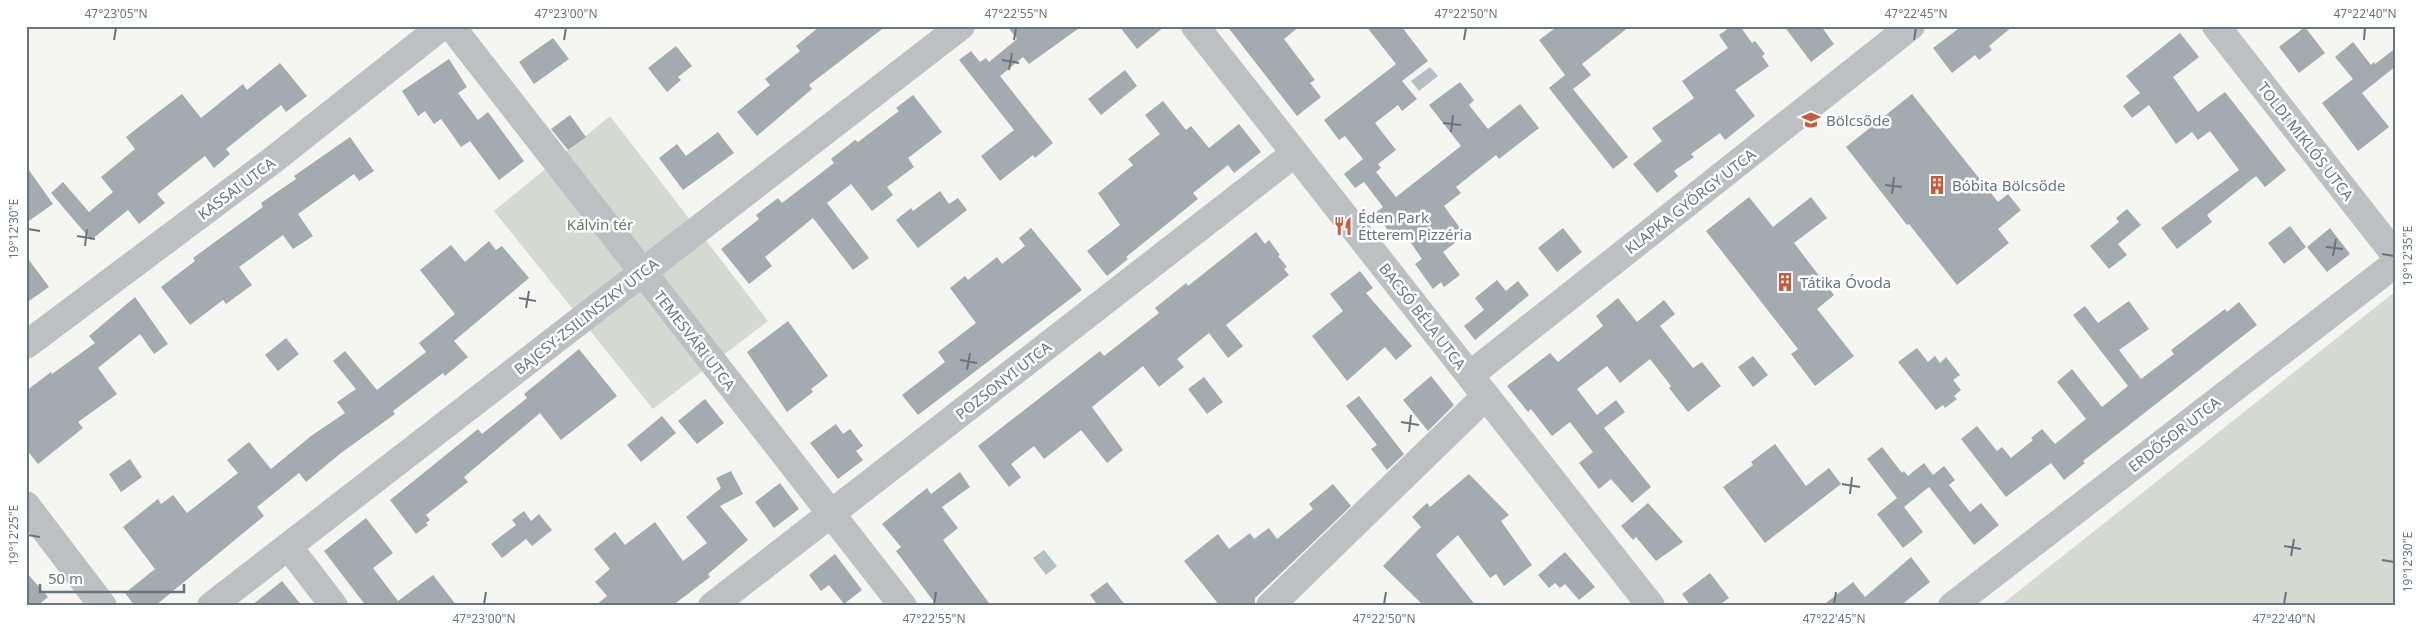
<svg xmlns="http://www.w3.org/2000/svg" width="2422" height="632" viewBox="0 0 2422 632" font-family="'Noto Sans',sans-serif">
  <style>
    .green { fill: #d4d9d2 }
    .water { fill: #b5bfc3 }
    .building { fill: #a4abb0 }
    .lines { fill: none; stroke-linecap: round; stroke-linejoin: round }
    .minor { stroke: #bcc0c3; stroke-width: 28 }
    .ticks { fill: none; stroke: #68757f; stroke-width: 2 }
    .labels { text-anchor: middle; dominant-baseline: central; stroke-width: 5; stroke-linejoin: round; paint-order: stroke }
    .poi-label { font-size: 15px; fill: #68757f; stroke: #fff; text-anchor: start }
    .street-label { font-size: 15px; fill: #68757f; stroke: #fff }
    .park-label { font-size: 15px; fill: #6a7766; stroke: #fff }
    .neatline { fill: none; stroke: #68757f; stroke-width: 2 }
    .ticks-label { font-size: 12px; text-anchor: middle; fill: #68757f }
  </style>
  <rect width="100%" height="100%" fill="#f5f5f2"/>
  <path class="green" d="M610,116l158,205 -115,88 -159,-198z
    M2396,290v316h-396l391,-311z"/>
  <path class="water" d="M1430,67l8,9 -19,15 -8,-10z
    M1044,550l13,16 -11,9 -13,-17z"/>
  <path class="building" d="M820,26h66l-77,59 3,4 -55,47 -20,-24 33,-27 -5,-6 35,-28 -4,-5z
    M1007,26h75l-53,38 -6,-7 -23,19 53,67 -18,15 -2,-3 -33,26 -19,-25 33,-26 -55,-70 12,-9 9,11 6,-4 3,4 28,-23z
    M1119,26h46l-28,23z
    M1227,26h73l-16,13 31,41 -5,3 11,14 -24,19z
    M1366,26h35l27,35 -26,20 15,18 -15,12 -4,-6 -23,18 21,27 -18,14 3,4 -5,4 20,25 65,-51 -32,-41 31,-23 14,18 -5,5 19,24 32,-25 19,24 -40,31 -3,-4 -40,32 5,6 -17,13 21,29 -22,17 17,23 -16,12 -3,-5 -8,7 -18,-25 7,-5 -17,-25 -9,7 -21,-28 8,-6 -19,-25 -9,6 -11,-14 19,-15 -18,-23 -6,4 -15,-20 72,-56z
    M1558,26h72l-48,38 9,11 -18,14 55,68 -15,12 -64,-81 16,-13 -26,-35z
    M1732,26h8l12,17 3,-2 10,13 -3,2 7,10 -34,24 20,26 -30,24 -5,-7 -29,21 3,3 -20,14 4,5 -21,17 -24,-29 29,-23 -10,-13 42,-30 -12,-17 46,-33 -9,-13z
    M1784,26h37l13,18 -23,18z
    M1962,26h51l-24,20 3,4 -13,10 -4,-5 -23,18 -19,-25z
    M2305,27l20,26 -26,20 -20,-26z
    M2180,33l19,24 -26,20 25,35 27,-20 61,78 -21,17 -9,-11 -49,39 5,7 -35,27 -16,-21 78,-58 -29,-39 -12,9 -6,-8 -16,12 -27,-39 -17,13 -9,-12 17,-13 -14,-17z
    M553,38l16,21 -35,25 -15,-22z
    M2353,42l18,23 3,-3 1,2 21,-16v18l-34,27 27,34 -31,24 -36,-48 31,-24 -18,-22z
    M676,46l16,20 -14,11 3,3 -14,12 -19,-24z
    M449,59l18,28 -9,6 20,27 10,-8 36,49 -25,19 -29,-39 -9,6 -20,-28 -7,5 -9,-13 -7,5 -16,-25z
    M280,63l27,33 -21,16 -5,-7 -55,44 4,5 -16,14 -9,-12 -48,38 8,9 -26,21 -11,-14 -37,30 -40,-47 12,-11 26,30 24,-20 -12,-15 34,-28 -9,-12 27,-21 29,-22 19,24 42,-34 4,6z
    M1125,70l12,16 -36,29 -13,-16z
    M1912,94l86,108 10,-8 13,16 -23,19 11,14 -52,42 -48,-61 -2,1 -61,-78z
    M913,95l29,37 -34,26 6,9 -27,20 6,8 -21,16 -21,-27 -24,19 42,55 -16,12 -40,-52 -48,39 7,9 -23,18 -28,-35 38,-30 -3,-4 22,-17 4,5 52,-40 -3,-4 24,-19 3,2 41,-31 -3,-3z
    M1163,101l23,29 5,-4 18,22 30,-24 22,28 -27,21 -6,-8 -35,28 5,6 -72,58 2,2 -21,17 -20,-25 33,-26 -22,-32 35,-28 -5,-6 32,-25 -15,-19z
    M570,115l16,22 -18,13 -17,-21z
    M718,132l16,21 -51,37 -24,-32 18,-14 9,12z
    M350,137l24,34 -15,10 -5,-7 -56,40 15,22 -20,13 -10,-14 -44,32 13,18 -26,19 -3,-4 -33,25 -29,-38 34,-26 -2,-3 70,-51 -2,-4 35,-24 -2,-3z
    M26,166l27,38 -27,19z
    M940,191l9,13 9,-6 9,12 -49,38 -22,-28 15,-12 2,3z
    M1749,197l24,30 38,-30 16,21 -33,25 40,52 -17,14 37,47 -39,30 -24,-32 7,-5 -92,-118z
    M2127,209l14,16 -23,19 9,11 -18,14 -19,-23 29,-24 -3,-4z
    M2290,226l16,21 -22,17 -16,-21z
    M1031,228l51,62 -164,125 -16,-20 43,-33 -7,-10 38,-29 -26,-35 15,-12 3,4 29,-23 5,7 23,-18 -6,-8z
    M1563,228l19,24 -25,20 -19,-24z
    M2330,228l20,26 -23,18 -20,-25z
    M1256,232l9,12 4,-4 11,15 -2,1 9,11 -3,2 5,6 -63,50 17,21 -15,12 -19,-25 -32,26 7,8 -25,20 -16,-21 -51,41 31,43 -16,13 -26,-33 -37,29 -10,-13 -23,18 10,13 -12,10 -31,-41 122,-95 4,5 55,-43 -4,-5 31,-25 2,3z
    M489,241l7,9 6,-4 27,32 -75,63 14,16 -23,19 -2,-3 -50,38 2,3 -54,39 -35,29 -7,-9 -42,34 7,9 -109,90h-20l-10,-13 30,-24 -32,-42 35,-28 3,5 12,-9 14,18 51,-40 -11,-13 22,-18 22,27 40,-33 34,-23 -8,-11 19,-13 -23,-28 12,-10 32,39 49,-38 -7,-9 36,-29 -35,-44 31,-25 14,17z
    M26,256l23,31 -23,16z
    M1360,271l13,17 -7,5 46,53 -16,14 -11,-13 -38,34 -35,-45 31,-25 -13,-17z
    M1497,280l9,11 12,-10 11,14 -54,45 -11,-14 20,-16 -9,-12z
    M135,297l33,47 -14,10 -14,-20 -42,34 19,26 -39,28 5,6 -45,36 -12,-15v-58l25,-19 1,2 43,-31 -6,-7z
    M1618,298l19,24 27,-22 11,14 -15,12 33,42 9,-6 19,24 -33,26 -19,-24 2,-2 -21,-27 -30,24 -13,-17 -30,23 20,26 19,-15 9,12 -21,16 47,59 -19,16 -21,-24 -12,10 -20,-26 14,-11 -23,-30 -18,14 -21,-27 -3,3 -21,-26 43,-33 8,9 45,-36 -7,-10z
    M2129,301l20,28 -30,21 22,29 33,-25 -3,-4 54,-41 2,3 12,-10 18,23 -174,136 2,2 -21,17 -13,-17 -45,34 -45,-58 16,-13 20,25 5,-4 9,11 22,-18 -2,-2 11,-9 13,15 31,-25 -29,-37 15,-13 30,38 26,-21 -55,-71 12,-9 13,17z
    M788,321l40,55 -17,13 2,3 -26,20 -40,-60z
    M286,338l13,16 -21,17 -13,-16z
    M1917,348l11,14 7,-6 5,7 6,-6 14,18 -7,5 8,10 -7,6 3,3 -12,9 -2,-3 -7,5 -38,-48z
    M579,349l38,47 -56,44 -21,-27 -76,64 4,5 -42,33 4,5 -4,3 2,2 -12,9 -26,-34 88,-71 4,5 45,-36 -3,-4z
    M1753,356l15,19 -15,12 -15,-20z
    M1431,376l23,29 -26,26 -25,-31z
    M1204,377l19,25 -16,12 -19,-25z
    M1359,396l45,58 -17,16 -16,-21 6,-4 -31,-39z
    M705,399l19,24 -27,21 -19,-23z
    M662,416l14,17 -35,29 -14,-17z
    M836,424l7,10 7,-5 13,17 -7,5 7,9 -25,19 -28,-36z
    M1775,444l31,42 23,-18 12,16 -76,59 -42,-56 30,-22 -2,-3z
    M1882,447l20,26 2,-2 4,5 16,-13 9,12 11,-9 11,14 -6,5 21,27 11,-9 18,22 -25,20 -45,-58 -25,20 19,25 -20,16 -26,-34 20,-16 -30,-39z
    M130,459l12,18 -21,15 -12,-18z
    M731,471l12,23 -23,12 28,34 -40,34 2,3 -38,29h-77l12,-10 -12,-14 15,-13 -16,-20 21,-17 10,13 30,-23 28,39 24,-18 -21,-26 35,-29 -5,-10z
    M960,472l10,15 -28,20 16,21 -15,12 48,66h-54l-41,-55 5,-4 -19,-23 45,-36 4,6z
    M1469,474l40,41 -8,6 31,44 -28,21 -8,-12 -6,4 -32,-43 -22,20 40,51h-52l-41,-40 38,-39 -9,-10 15,-14 3,4z
    M780,483l19,26 -25,19 -19,-26z
    M1333,484l18,22 -96,92v8h-35l-36,-45 34,-27 11,15 21,-16 4,6 15,-11 8,11 36,-30 -4,-5z
    M1648,503l35,39 -27,19 -20,-24 -3,3 -12,-14z
    M524,511l7,10 8,-7 13,16 -20,16 -6,-7 -24,19 -11,-14 25,-19 -4,-5z
    M366,518l27,35 -20,15 25,33 35,-26 24,31h-91l-42,-55z
    M1565,552l30,35 -16,13 -14,-16 -5,4 -5,-5 -6,5 -11,-13z
    M835,554l27,36 -18,14 -15,-19 -8,6 -12,-16z
    M1911,557l19,25 -30,24h-78l31,-24 12,15z
    M26,572l22,25 -11,9h-11z
    M1710,573l19,25 -11,8h-27l-9,-12z
    M282,581l20,25h-51z
    M1107,582l19,24h-28l-8,-11z"/>
  <g class="lines">
    <path class="minor" d="M451,26l452,580
      M1195,26l456,580
      M2216,26l180,230
      M26,345l247,-185 169,-134
      M1470,375l441,-349
      M26,505l77,101
      M288,546l46,60
      M211,606l750,-580
      M712,606l582,-452
      M1270,606l216,-210
      M1952,606l444,-343"/>
  </g>
  <path class="ticks" d="M114,40l2,-12M564,40l2,-12M1014,40l2,-12M1464,40l2,-12M1914,40l2,-12M2364,40l1,-12M1002,60l17,3M1009,70l3,-17M1443,123l18,2M1451,132l2,-17M1885,185l17,2M1892,194l2,-17M28,229l12,2M77,236l18,3M85,246l2,-17M2326,247l17,2M2382,254l12,2M2333,256l3,-17M519,298l17,3M526,308l3,-17M960,360l17,3M967,370l3,-17M1401,422l18,3M1409,432l2,-17M1842,484l18,3M1850,494l2,-17M28,535l12,2M2284,546l17,3M2291,556l3,-17M2382,560l12,2M484,604l2,-12M934,604l2,-12M1384,604l2,-12M1834,604l2,-12M2284,604l2,-12"/>
  <defs>
    <g id="school-bare" transform="scale(1.5)"><path d="M0-5L7-2L0 1L-7-2ZM-4 1L0 2.5L4 1V4Q0 6-4 4Z" fill="#cb5a3c" stroke="#fff" stroke-width="2.5" paint-order="stroke"/></g>
    <g id="building-bare" transform="scale(1.5)"><path d="M-4-6H4V6H1V3H-1V6H-4ZM-2.5-4.3h1.7v1.8h-1.7ZM.8-4.3h1.7v1.8H.8ZM-2.5-1h1.7V.8h-1.7ZM.8-1h1.7V.8H.8Z" fill="#cb5a3c" stroke="#fff" stroke-width="2.5" paint-order="stroke"/></g>
    <g id="restaurant-bare" transform="scale(1.5)"><path d="M-5-6h1v4h1v-4h1v4h1v-4h1v5L-1.5 .5V6h-2V.5L-5-1ZM5-6V6H3V1.5H1.5Q1.5-4 5-6Z" fill="#cb5a3c" stroke="#fff" stroke-width="2.5" paint-order="stroke"/></g>
  </defs>
  <g fill-rule="evenodd">
    <use href="#school-bare" x="1811" y="120"/>
    <use href="#building-bare" x="1937" y="185"/>
    <use href="#restaurant-bare" x="1343" y="226"/>
    <use href="#building-bare" x="1785" y="282"/>
  </g>
  <g class="labels">
    <g class="poi-label">
      <text x="1826" y="120">Bölcsőde</text>
      <text x="1952" y="185">Bóbita Bölcsőde</text>
      <text x="1358" y="217">Éden Park<tspan x="1358" dy="17">Étterem Pizzéria</tspan></text>
      <text x="1800" y="282">Tátika Óvoda</text>
    </g>
    <g class="street-label">
      <text transform="translate(2306 141) rotate(52)">TOLDI MIKLÓS UTCA</text>
      <text transform="translate(236 188) rotate(-37)">KASSAI UTCA</text>
      <text transform="translate(1690 201) rotate(-38)">KLAPKA GYÖRGY UTCA</text>
      <text transform="translate(586 316) rotate(-38)">BAJCSY-ZSILINSZKY UTCA</text>
      <text transform="translate(1423 316) rotate(52)">BACSÓ BÉLA UTCA</text>
      <text transform="translate(695 340) rotate(52)">TEMESVÁRI UTCA</text>
      <text transform="translate(1003 380) rotate(-38)">POZSONYI UTCA</text>
      <text transform="translate(2174 434) rotate(-38)">ERDŐSOR UTCA</text>
    </g>
    <g class="park-label">
      <text x="600" y="224">Kálvin tér</text>
    </g>
  </g>
  <rect width="2422" height="632" fill="none" stroke="#ffffff" stroke-width="55"/>
  <path d="M40 584v8h144v-8" fill="none" stroke="#68757f" stroke-width="2.5"/>
  <text x="48" y="584" font-size="15" fill="#68757f" stroke="#ffffff" stroke-width="4" paint-order="stroke">50 m</text>
  <rect x="28" y="28" width="2366" height="576" class="neatline"/>
  <g class="ticks-label">
    <text x="116" y="18">47°23'05"N</text>
    <text x="566" y="18">47°23'00"N</text>
    <text x="1016" y="18">47°22'55"N</text>
    <text x="1466" y="18">47°22'50"N</text>
    <text x="1916" y="18">47°22'45"N</text>
    <text x="2365" y="18">47°22'40"N</text>
    <text transform="translate(14 229) rotate(-90)" y="4">19°12'30"E</text>
    <text transform="translate(2408 256) rotate(-90)" y="4">19°12'35"E</text>
    <text transform="translate(14 535) rotate(-90)" y="4">19°12'25"E</text>
    <text transform="translate(2408 562) rotate(-90)" y="4">19°12'30"E</text>
    <text x="484" y="623">47°23'00"N</text>
    <text x="934" y="623">47°22'55"N</text>
    <text x="1384" y="623">47°22'50"N</text>
    <text x="1834" y="623">47°22'45"N</text>
    <text x="2284" y="623">47°22'40"N</text>
  </g>
</svg>
